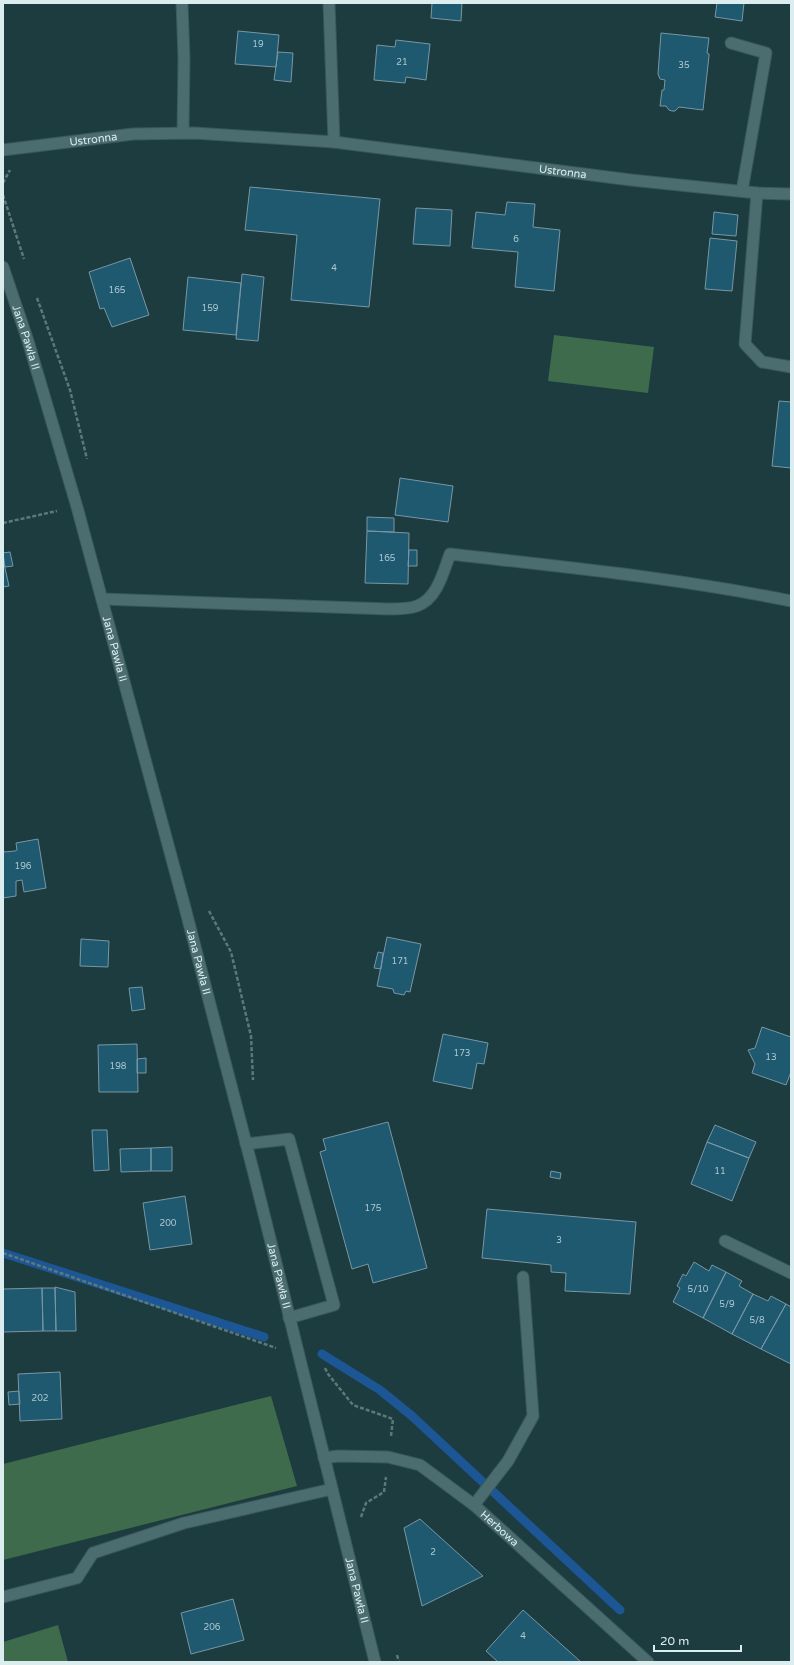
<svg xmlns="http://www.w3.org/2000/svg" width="794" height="1665" viewBox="0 0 794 1665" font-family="'Varela Round',sans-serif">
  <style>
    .green { fill: #3e6b4b }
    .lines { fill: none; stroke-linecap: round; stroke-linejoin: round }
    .stream { stroke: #1d5694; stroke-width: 9 }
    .building { fill: #1f5970; stroke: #7996a4 }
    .service-casing { stroke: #3a585a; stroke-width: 13 }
    .minor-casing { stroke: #3a585a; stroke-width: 13 }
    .tertiary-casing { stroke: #3a585a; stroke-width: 13 }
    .path { stroke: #5d787b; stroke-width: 2.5; stroke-dasharray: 4 2; stroke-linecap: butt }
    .service { stroke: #4c6d70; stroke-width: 11 }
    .minor { stroke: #4c6d70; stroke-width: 11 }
    .tertiary { stroke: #4c6d70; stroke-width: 11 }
    .labels { text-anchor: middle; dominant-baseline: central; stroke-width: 3.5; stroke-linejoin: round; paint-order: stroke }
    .number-label { font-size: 9px; fill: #acc8cf }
    .street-label { font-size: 11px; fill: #dbedef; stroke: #1c3c3f }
  </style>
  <rect width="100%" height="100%" fill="#1c3c3f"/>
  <path class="green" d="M554,335l100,12 -6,46 -100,-12z
    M271,1396l26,90 -294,74v-96z
    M58,1625l10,37h-65v-20z"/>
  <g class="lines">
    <path class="stream" d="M3,1253l261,84
      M322,1354l58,36 32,26 208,194"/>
  </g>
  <path class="building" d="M432,3h30l-1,18 -30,-3z
    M717,3h27l-2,18 -27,-4z
    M238,31l41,4 -3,32 -41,-3z
    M661,33l48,5 -2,15 2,1v2l-6,54 -24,-3 -4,4h-3l-3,-1 -3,-4h-6l2,-16h2l1,-10 -5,-1 -2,-5z
    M396,40l34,4 -4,36 -20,-3 -1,6 -31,-3 3,-35 18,2z
    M278,52l15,1 -2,29 -17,-2z
    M250,187l130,12 -11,108 -78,-7 6,-65 -52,-5z
    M507,202l28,2 -2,23 27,3 -6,61 -39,-4 3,-35 -46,-4 4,-36 29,3z
    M416,208l36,2 -2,36 -37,-2z
    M714,212l24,3 -2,21 -24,-2z
    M710,238l27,3 -5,50 -27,-2z
    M130,258l19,57 -37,12 -8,-19 -4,1 -11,-37z
    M242,274l22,3 -6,64 -22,-2z
    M188,277l53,6 -5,52 -53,-5z
    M779,401l12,1v66l-19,-2z
    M400,478l53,8 -5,36 -53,-7z
    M367,517l27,1v14l-27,-1z
    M367,531l42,2 -1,51 -43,-1z
    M409,550h8v16h-9z
    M10,552l3,14 -8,1 -2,-14z
    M3,559l6,27 -6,1z
    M38,839l8,49 -22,4 -2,-12 -6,1v15l-13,2v-50l1,4 11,-1 2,-1 -1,-7z
    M387,937l34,7 -11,48 -4,-1 -2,4 -10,-2 -1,-4 -16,-3z
    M81,939l28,2 -1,26 -28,-1z
    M378,952l5,1 -2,16 -7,-1z
    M142,987l3,22 -13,2 -3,-23z
    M762,1027l29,10v35l-5,13 -34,-12 3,-9 -7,-14 7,-2z
    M443,1034l45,9 -4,21 -7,-1 -5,26 -39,-8z
    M137,1044l1,48h-39l-1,-47z
    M146,1058v15h-9v-14z
    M388,1122l39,146 -54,15 -5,-19 -16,5 -32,-117 6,-2 -3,-11z
    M715,1125l41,17 -7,16 -42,-16z
    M92,1130h15l2,40 -15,1z
    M707,1142l42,16 -17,43 -41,-17z
    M172,1147v24h-21v-23z
    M151,1148v23l-30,1 -1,-23z
    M551,1171l10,2 -1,6 -10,-2z
    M185,1196l7,48 -42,6 -7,-47z
    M487,1209l149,13 -6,72 -65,-3 1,-18 -15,-1v-7l-69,-7z
    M694,1262l15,9 3,-6 14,7 -23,46 -30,-16 7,-14 -3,-2 6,-12 3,2z
    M726,1272l16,9 -3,5 14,8 -21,40 -29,-16z
    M55,1287l20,5 1,39h-20z
    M42,1288h13l1,43h-13z
    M42,1288l1,43 -40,1v-43z
    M753,1294l15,7 3,-5 15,8 -25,45 -29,-15z
    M786,1304l5,3v57l-30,-15z
    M60,1372l2,47 -42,2 -2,-47z
    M19,1391l1,13 -11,1 -1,-13z
    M420,1519l63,57 -61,30 -18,-78z
    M233,1599l11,41 -53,14 -10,-41z
    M523,1610l58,52h-83l-12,-11z"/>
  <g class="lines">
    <g class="service-casing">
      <path id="service" d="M731,43l35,10 -24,138
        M757,193l-12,151 17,18 29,5
        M102,599l286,10c9,0 21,0 29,-3 20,-7 26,-33 33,-52 114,13 228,24 341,47
        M246,1144l43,-5 45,166 -45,13
        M474,1505l34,-44 25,-45 -10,-139"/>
    </g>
    <g class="minor-casing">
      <g id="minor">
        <path d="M182,3l2,55 -1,74"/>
        <path d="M329,3l5,139"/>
        <path id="s1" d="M3,150l130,-16 61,-1 140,9 297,38 126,13 34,1"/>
        <path d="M725,1241l66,32"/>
        <path id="s2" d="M324,1458l14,-2 50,1 32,8 54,40 174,157"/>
        <path d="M3,1597l74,-19 16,-25 91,-30 148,-34"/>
      </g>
    </g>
    <g class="tertiary-casing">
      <g id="tertiary">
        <path id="s3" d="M3,267l25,74 49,166 107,397 69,266 122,492"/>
      </g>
    </g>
    <path class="path" d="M3,183l7,-13
      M3,195l21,64
      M37,298l33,92 17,69
      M3,523l54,-12
      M209,911l22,41 20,84 2,44
      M3,1253l273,95
      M325,1368l3,6 25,31 40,14 -2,17
      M361,1517l5,-14 18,-11 2,-15
      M397,1655l2,7"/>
    <use href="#service" class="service"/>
    <use href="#minor" class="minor"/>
    <use href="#tertiary" class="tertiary"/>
  </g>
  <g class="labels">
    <g class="number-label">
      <text x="258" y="44">19</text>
      <text x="402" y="62">21</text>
      <text x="684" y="65">35</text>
      <text x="516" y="239">6</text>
      <text x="334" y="268">4</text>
      <text x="117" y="290">165</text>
      <text x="210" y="308">159</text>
      <text x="387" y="558">165</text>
      <text x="23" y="866">196</text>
      <text x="400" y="961">171</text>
      <text x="462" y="1053">173</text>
      <text x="771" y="1057">13</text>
      <text x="118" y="1066">198</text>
      <text x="720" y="1171">11</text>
      <text x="373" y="1208">175</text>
      <text x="168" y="1223">200</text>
      <text x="559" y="1240">3</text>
      <text x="698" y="1289">5/10</text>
      <text x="727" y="1304">5/9</text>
      <text x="757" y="1320">5/8</text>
      <text x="40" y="1398">202</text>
      <text x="433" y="1552">2</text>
      <text x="212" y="1627">206</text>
      <text x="523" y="1636">4</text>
    </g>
    <g class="street-label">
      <text stroke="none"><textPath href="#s1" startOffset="91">Ustronna</textPath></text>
      <text stroke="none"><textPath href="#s1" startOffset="563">Ustronna</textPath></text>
      <text stroke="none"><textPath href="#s3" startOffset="74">Jana Pawła II</textPath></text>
      <text stroke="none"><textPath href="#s3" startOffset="398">Jana Pawła II</textPath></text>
      <text stroke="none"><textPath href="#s3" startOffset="722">Jana Pawła II</textPath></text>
      <text stroke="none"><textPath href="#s3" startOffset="1046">Jana Pawła II</textPath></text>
      <text stroke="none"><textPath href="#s2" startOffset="199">Herbowa</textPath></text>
      <text stroke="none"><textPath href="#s3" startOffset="1370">Jana Pawła II</textPath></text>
    </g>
  </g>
  <rect width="794" height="1665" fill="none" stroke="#dbedef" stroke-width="8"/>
  <path d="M654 1645v6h87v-6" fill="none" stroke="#dbedef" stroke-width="2"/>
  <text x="660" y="1645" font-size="12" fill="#dbedef" stroke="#1c3c3f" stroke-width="3" paint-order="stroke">20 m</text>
</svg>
